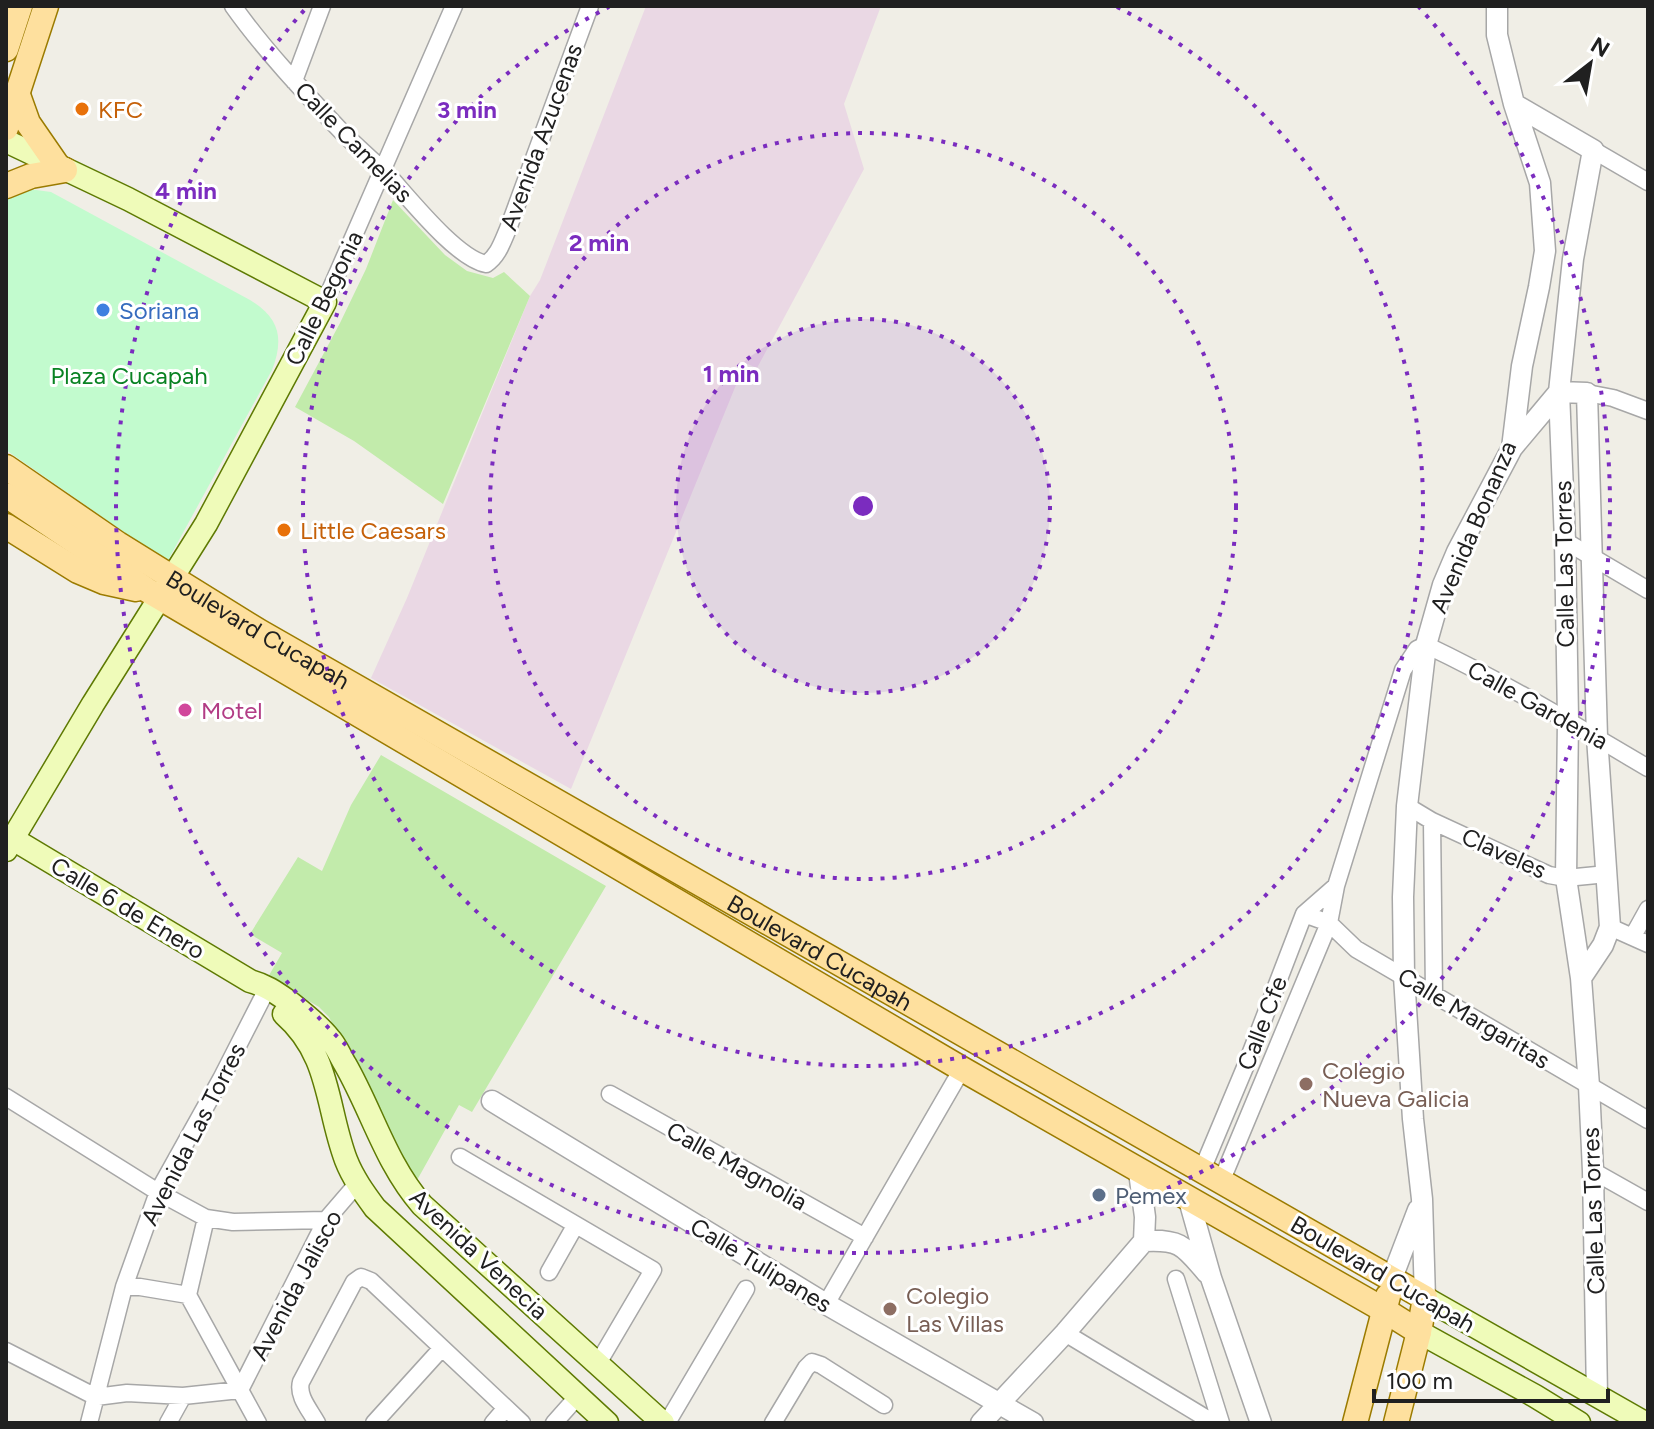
<svg xmlns="http://www.w3.org/2000/svg" width="1654" height="1429" viewBox="0 0 1654 1429" font-family="Figtree,sans-serif">
  <style>
    .industrial { fill: #ead8e4 }
    .grass { fill: #c2ebab }
    .park { fill: #c2fbce }
    .lines { fill: none; stroke-linecap: round; stroke-linejoin: round }
    .minor-casing { stroke: #a7a7a7; stroke-width: 19 }
    .tertiary-casing { stroke: #a7a7a7; stroke-width: 23 }
    .secondary-casing { stroke: #5e7a03; stroke-width: 25 }
    .primary-casing { stroke: #9b7b00; stroke-width: 27 }
    .minor { stroke: #fff; stroke-width: 16 }
    .tertiary { stroke: #fff; stroke-width: 20 }
    .secondary { stroke: #effbb9; stroke-width: 22 }
    .primary { stroke: #fee09e; stroke-width: 24 }
    .ring { fill: none; stroke: #7b2cbf; stroke-width: 4; stroke-dasharray: 4 8 }
    .food-dot { fill: #e8710a; stroke: #fff; stroke-width: 3 }
    .shop-dot { fill: #3f7fe0; stroke: #fff; stroke-width: 3 }
    .hotel-dot { fill: #d1479c; stroke: #fff; stroke-width: 3 }
    .education-dot { fill: #8d6e63; stroke: #fff; stroke-width: 3 }
    .service-dot { fill: #5c6f8a; stroke: #fff; stroke-width: 3 }
    .labels { text-anchor: middle; dominant-baseline: central; stroke-width: 6; stroke-linejoin: round; paint-order: stroke }
    .food-label { font-size: 24px; fill: #c56008; stroke: #fff; text-anchor: start }
    .street-label { font-size: 24px; fill: #202020; stroke: #fff }
    .shop-label { font-size: 24px; fill: #366cbe; stroke: #fff; text-anchor: start }
    .park-label { font-size: 24px; fill: #098223; stroke: #fff }
    .hotel-label { font-size: 24px; fill: #b23c85; stroke: #fff; text-anchor: start }
    .education-label { font-size: 24px; fill: #785e54; stroke: #fff; text-anchor: start }
    .service-label { font-size: 24px; fill: #4e5e75; stroke: #fff; text-anchor: start }
    .centre { fill: #7b2cbf; stroke: #fff; stroke-width: 4 }
    .ring-label { font-size: 24px; text-anchor: middle; font-weight: bold; fill: #7b2cbf; stroke: #fff; stroke-width: 6; stroke-linejoin: round; paint-order: stroke }
  </style>
  <rect width="100%" height="100%" fill="#f0eee6"/>
  <path class="industrial" d="M646,6h235l-37,98 20,65 -107,199 -12,-5 -174,426 -200,-111 36,-80 123,-302 10,-16z"/>
  <path class="grass" d="M393,200l52,55 22,16 26,7 11,-6 26,24 -87,208 -89,-63 -59,-34 45,-84 26,-54z
    M381,755l225,131 -134,226 -13,-7 -43,77 -10,-13 -77,-152 -10,-10 -51,-30 14,-24 -32,-19 48,-77 24,14 29,-66z"/>
  <path class="park" d="M29,189l22,3 199,108c30,18 34,39 22,70l-105,192 -161,-112v-253z"/>
  <g class="lines">
    <g class="minor-casing">
      <path id="minor" d="M233,6c32,45 71,86 109,126 14,14 30,28 45,42 22,24 69,84 99,90 12,-8 16,-21 22,-35l82,-223
        M294,81l28,-75
        M1593,150l55,32
        M325,302l129,-296
        M1587,393l26,5 35,13
        M1565,541l83,49
        M1407,806l25,15 117,54 17,3 41,-4
        M1432,821l2,173
        M1304,914l25,9 27,26 292,171
        M1610,927l38,17
        M1633,936l15,-27
        M610,1094l255,143
        M6,1097l152,95 48,26 27,4 93,-2
        M460,1157l193,113 -56,95
        M1202,1170l44,-105 58,-151 32,-28
        M1593,1171l55,31
        M1221,1182l108,-259 7,-37 67,-216 14,-21 9,-4c76,36 149,80 222,123
        M206,1218l-18,77 70,128
        M549,1272l26,-46
        M1176,1279l45,144
        M124,1287h16l48,8
        M826,1304l136,-235
        M1065,1333l149,90
        M6,1351l90,46 31,-4 56,3 57,-6 86,-170 31,-36
        M89,1423l35,-136 34,-95 63,-113 47,-92
        M168,1423l15,-27
        M317,1423c-7,-13 -20,-27 -16,-41l53,-100 7,-5 10,4 151,142
        M374,1423l68,-75
        M493,1423l13,-15
        M554,1423l24,-27
        M667,1423l79,-134
        M773,1423l33,-55 6,-6 9,3 63,40"/>
    </g>
    <g class="tertiary-casing">
      <path id="tertiary" d="M1514,104l79,46 -20,109 -14,133 6,149 3,179 -2,158 15,100 8,108 4,85 4,225
        M1512,448l47,-56 28,1 10,344 13,190 -7,18 -22,33
        M492,1101l334,203 207,119
        M1189,1200l22,78 50,145
        M1144,1241c37,-2 40,5 63,32
        M1392,1278l26,-68
        M1425,1298l-3,-99 -9,-80 -9,-143 -1,-79 4,-91 19,-161 17,-60 14,-33 55,-104 10,-82 17,-79 6,-36 -5,-68 -26,-79 -17,-69v-29
        M981,1423l84,-90 79,-92 1,-24 -6,-45"/>
    </g>
    <g class="secondary-casing">
      <path id="secondary" d="M6,141l122,58 197,103 -119,222 -113,180 -87,146
        M13,839l237,142c15,4 25,11 38,20 14,11 30,23 41,37 7,7 11,18 16,26 27,47 41,100 77,141l241,218
        M284,1014c47,41 42,93 62,146 7,18 18,33 29,48l232,215
        M1425,1298l220,125
        M1419,1332l116,64 44,27"/>
    </g>
    <g class="primary-casing">
      <g id="primary">
        <path d="M6,49l14,-43"/>
        <path d="M18,95l10,28 29,42"/>
        <path d="M6,128l40,-122"/>
        <path d="M6,186l25,-10 34,-6"/>
        <path id="s1" d="M6,467l112,77 142,88 1165,666 -6,34 -23,91"/>
        <path d="M6,495l141,95 815,479 422,241 35,22"/>
        <path d="M6,526l72,45 26,11 32,7"/>
        <path d="M1355,1423l33,-127"/>
      </g>
    </g>
    <use href="#minor" class="minor"/>
    <use href="#tertiary" class="tertiary"/>
    <use href="#secondary" class="secondary"/>
    <use href="#primary" class="primary"/>
  </g>
  <circle cx="863" cy="506" r="187" fill="#7b2cbf" fill-opacity=".12"/>
  <g class="ring">
    <circle cx="863" cy="506" r="187"/>
    <circle cx="863" cy="506" r="373"/>
    <path d="M1117 7A560 560 0 1 1 609 7"/>
    <path d="M1418 6A747 747 0 1 1 308 6"/>
  </g>
  <g class="food-dot">
    <circle cx="82" cy="109" r="8"/>
    <circle cx="284" cy="530" r="8"/>
  </g>
  <circle class="shop-dot" cx="103" cy="310" r="8"/>
  <circle class="hotel-dot" cx="185" cy="710" r="8"/>
  <g class="education-dot">
    <circle cx="1306" cy="1084" r="8"/>
    <circle cx="890" cy="1309" r="8"/>
  </g>
  <circle class="service-dot" cx="1099" cy="1195" r="8"/>
  <g class="labels">
    <g class="food-label">
      <text x="98" y="109">KFC</text>
      <text x="300" y="530">Little Caesars</text>
    </g>
    <g class="street-label">
      <text transform="translate(541 137) rotate(-70)">Avenida Azucenas</text>
      <text transform="translate(354 142) rotate(46)">Calle Camelias</text>
      <text transform="translate(324 298) rotate(-64)">Calle Begonia</text>
      <text transform="translate(1473 527) rotate(-67)">Avenida Bonanza</text>
      <text transform="translate(1564 564) rotate(-91)">Calle Las Torres</text>
      <text stroke="none"><textPath href="#s1" startOffset="300">Boulevard Cucapah</textPath></text>
      <text transform="translate(1538 705) rotate(29)">Calle Gardenia</text>
      <text transform="translate(1504 853) rotate(24)">Claveles</text>
      <text transform="translate(128 908) rotate(31)">Calle 6 de Enero</text>
      <text stroke="none"><textPath href="#s1" startOffset="948">Boulevard Cucapah</textPath></text>
      <text transform="translate(1474 1018) rotate(31)">Calle Margaritas</text>
      <text transform="translate(1262 1023) rotate(-69)">Calle Cfe</text>
      <text transform="translate(193 1134) rotate(-63)">Avenida Las Torres</text>
      <text transform="translate(737 1166) rotate(29)">Calle Magnolia</text>
      <text transform="translate(1593 1211) rotate(-92)">Calle Las Torres</text>
      <text transform="translate(479 1254) rotate(43)">Avenida Venecia</text>
      <text transform="translate(761 1265) rotate(31)">Calle Tulipanes</text>
      <text transform="translate(1383 1274) rotate(30)">Boulevard Cucapah</text>
      <text transform="translate(296 1285) rotate(-62)">Avenida Jalisco</text>
    </g>
    <g class="shop-label">
      <text x="119" y="310">Soriana</text>
    </g>
    <g class="park-label">
      <text x="129" y="375">Plaza Cucapah</text>
    </g>
    <g class="hotel-label">
      <text x="201" y="710">Motel</text>
    </g>
    <g class="education-label">
      <text x="1322" y="1070">Colegio<tspan x="1322" dy="28">Nueva Galicia</tspan></text>
      <text x="906" y="1295">Colegio<tspan x="906" dy="28">Las Villas</tspan></text>
    </g>
    <g class="service-label">
      <text x="1115" y="1195">Pemex</text>
    </g>
  </g>
  <circle cx="863" cy="506" r="12" class="centre"/>
  <g class="ring-label">
    <text x="467" y="118">3 min</text>
    <text x="186" y="199">4 min</text>
    <text x="599" y="251">2 min</text>
    <text x="731" y="382">1 min</text>
  </g>
  <rect width="1654" height="1429" fill="none" stroke="#202020" stroke-width="16"/>
  <g transform="translate(1590 64) rotate(31)" stroke="#ffffff" stroke-width="6" paint-order="stroke">
  <path d="M0-6L14 30L0 20L-14 30Z" fill="#202020"/>
  <text y="-12" font-size="22" font-weight="bold" text-anchor="middle" fill="#202020">N</text>
  </g>
  <path d="M1374 1389v12h234v-12" fill="none" stroke="#202020" stroke-width="4"/>
  <text x="1386" y="1389" font-size="24" fill="#202020" stroke="#ffffff" stroke-width="6" paint-order="stroke">100 m</text>
</svg>
